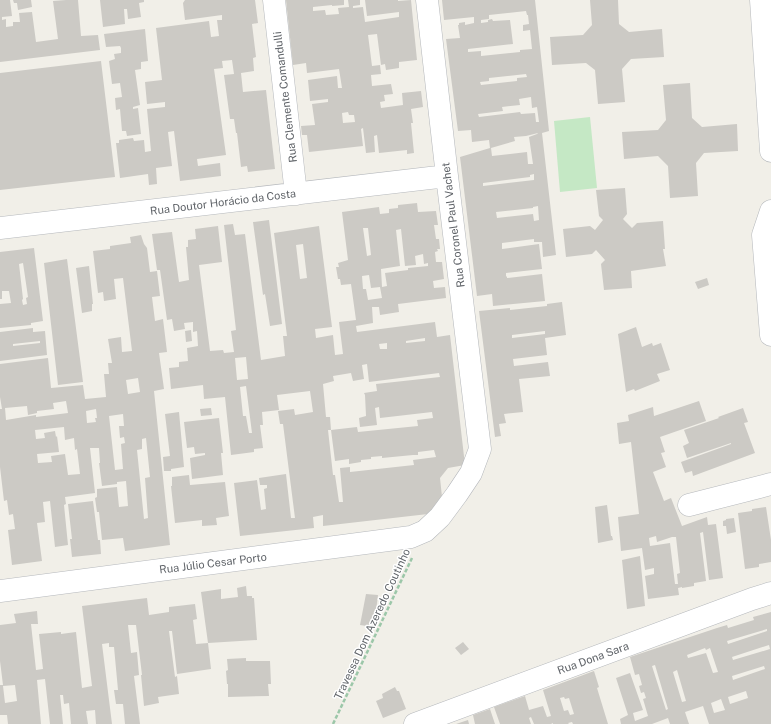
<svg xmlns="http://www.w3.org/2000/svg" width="771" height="724" viewBox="0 0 771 724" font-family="'Public Sans',sans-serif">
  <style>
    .green { fill: #c5e8c5 }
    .building { fill: #cccac5; fill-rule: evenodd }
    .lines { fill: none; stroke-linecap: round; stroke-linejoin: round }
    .minor-casing { stroke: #b5b8bc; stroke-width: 23 }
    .path { stroke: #9cc7a9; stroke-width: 2.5; stroke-dasharray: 4 2; stroke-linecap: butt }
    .minor { stroke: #fff; stroke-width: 22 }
    .labels { text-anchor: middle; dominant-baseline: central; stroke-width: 3; stroke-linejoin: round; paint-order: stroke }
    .street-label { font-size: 11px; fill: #5f6368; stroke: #fff }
  </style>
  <rect width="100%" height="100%" fill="#f1efe8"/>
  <path class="green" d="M590,117l7,71 -37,4 -6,-71z"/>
  <path class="building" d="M0,0h10l2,16 -10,1v3l4,-1v8l7,-1v-4h7l-1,-9 13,-1 4,30 22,-3 -5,-38 13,-1h12l3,36 17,-1 2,15 -100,12z
    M13,0h18l1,7 -14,3 -1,-7h-3z
    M100,0h44v2l-5,1 2,14 -13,2 -1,-10h-3l1,15 -22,3z
    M185,0h70l3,23 -6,1 4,33 -3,1 1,13 -13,2 2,19 23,-2 9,79 -27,3 -1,-6 -6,1 -4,-34h-1l-2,-14h-4l-6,-44 10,-1 -2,-14 -10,1 1,7 -9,1 12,86 -29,4 1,7 22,-3 1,13 -41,5 -6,-50 -6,1 4,34 -16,2 1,16 -8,1 -1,-11 -28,4 -4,-35h3v-3l14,-2 1,3 10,-1 1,12 6,-1 -4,-42 18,-2v-5l-18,2 -2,-22 17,-2 -6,-52 53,-7 2,16 8,-1 -2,-16h5v-5l-37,5 -2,-17z
    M286,0h58v5l-12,1v-1l-19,2v4l12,-1 1,5 13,-1 -1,-6 11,-1 -1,-7h12v5l-7,1v2l10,-1 2,15 34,-5v-5l-32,4 -2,-16h33v1l13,-1 6,60 -18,2v6l-13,2 -1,-6 -4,1 -4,-31 -9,1 4,31 8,-1 1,9 -10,1 1,11 19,-2 2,10 -9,1 1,6 -5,1 1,6 22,-3 -1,-12 19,-2 2,16 -12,2 2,14h-2l3,30 -7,1v-4l-28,3 -2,-18 -3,1 1,16 -9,1 -3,-25 -2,1 2,17 -54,6 -2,-17h-5l-1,-9 14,-1 -3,-21 16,-2v-3l-18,2 -2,-21 29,-4 1,12h4l-3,-19 -32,4 -1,-10 -13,2zM348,112l1,3h5l1,7 -12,1 -1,-10z
    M442,0h93l14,131 -7,2 14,122 -13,2 -1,-15h-8v-3l-32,4v6l37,-5 3,25 -36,4v4l1,-1v2l35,-4 3,27 -52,5 -1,-12 -15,2 -17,-139 30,-9 -1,-8 -17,2 -1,-12 -13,1 -12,-92 14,-1 -2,-13h1v-2l6,-1v3l9,-2v-6l-30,3zM526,11l1,4h1l1,9 -6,1v6l7,-1 2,19 -12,1v2l-39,4v-5l-13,1v-3l45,-5 -3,-24 -17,1 -1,-2 -4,1v2l-7,1v-3l8,-1v-4zM526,74l1,3 -10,1v3l-36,4 -1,-3 9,-1v-3zM531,97l1,11 5,-1 2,15h-3l-1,-9 -14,1 -1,-2 -41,5 -1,-3 25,-3 -1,-4 18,-2 -1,-6zM538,133l-1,1 -8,3 4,27h-5l-1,-12 -35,4 -1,-8 24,-7 -1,-4 12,-1zM534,174v6l-51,6v-3l47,-6v-2zM538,206l1,14 -5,1 -1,-7 -36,4 -1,-6 37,-4v-1z
    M590,0h28l1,24 10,8 33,-3 2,28 -33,2 -9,10 3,33 -27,2 -3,-34 -9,-7 -34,2 -2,-28 33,-2 9,-10z
    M145,29l3,32 -7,1v7l-6,1 5,35 -7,2v2l5,-1 3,26 -14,2 -1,-5h-4l-2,-22 -4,1 -1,-12 7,-1 -2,-14 -8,1 -3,-23 6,-2 -1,-5 7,-1v-5l-1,-2 -14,1 -2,-13z
    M101,61l14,116 -115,13v-117z
    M690,83l2,35 10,9 35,-3 1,27 -34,2 -8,10 2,33 -28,2 -2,-32 -10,-10 -34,3 -2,-27 36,-2 8,-10 -3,-35z
    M625,188l2,26 -4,5 9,9 5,-5 26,-2 2,28h-2l3,17 -35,5 1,17 -28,2 -3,-26 4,-4 -9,-10 -4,4 -26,3 -3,-28 27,-3 5,4 8,-10 -4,-4 -3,-26z
    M417,203l1,9 18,-1 2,14h-4l2,14h3l1,10h-3l1,2 -3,1 1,10h6l2,17 -11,2 1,7 11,-1 1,11 -48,6 1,8 -19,3 -1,-8h-7l1,16 -17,3 1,6 78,-10 2,15 13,-2 15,130 -17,3 -8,10 2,19 -14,17 -105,12v-11l-10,2 1,11 -74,8 -6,-53 23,-3 4,30 5,-1 -2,-20 3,-1v-3h-7l-1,-7 27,-4 5,44h4l-12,-94h-3l-2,-13 16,-2 1,6 18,-3 -3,-21 -33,4 2,15 -17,2 1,13h-3l3,23 -9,1v3l-23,3 -6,-58 -21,2 -1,-14 -32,4 -2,-21 10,-1v-5l9,-1 -1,-13 11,-2 -1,-15 -4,1v-10l-9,1 1,6 -11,2 -2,-12 -5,1 -7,-50h-3l-5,-36 20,-2 7,50 10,-2 -3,-33h2v-7l8,-1 -1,-10 23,-3 4,36 -23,3 11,86 13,-1 1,3 10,-1 -3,-21 5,-1 -12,-105 9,-1 2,11 10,-1 16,126 24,-4 -2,-20h4l-13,-103 45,-7 13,101 -17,2 1,9 17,-3 2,20 8,-1 -4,-32 17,-2 -5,-36 -10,1 -1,-6h-2l-2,-12h3l-1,-4 10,-3 -6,-48 37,-5 1,7 9,-1v-4l9,-1v-3zM363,228h5l3,27 -4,1zM401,229l4,37 11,-1 -1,-9 8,-2 1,10 4,-1v3l-20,2v2l-23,3 2,13 -5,1 -1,-18 19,-3 -4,-36zM303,244l4,34 -7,1 -4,-34zM369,275l2,13 9,-1 2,11 -14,2 -2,-11h-3l-1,-13zM425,338v3l-19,2v-2zM387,343v6h-7l-1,-5zM246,357l2,22 -11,1 -2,-22zM367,364l2,18 70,-9 1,4 -64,7 1,7 -13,2 1,2 1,21 -7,2 1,9 17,-2 -2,-17 4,-1 1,11 52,-6 1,6 -16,2 1,6 -60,6 -1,-5 -26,3 4,31 14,-2v5l12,-2v-2l10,-1v-2l11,-1v2l31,-3h5v-3l16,-2 2,7 -23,3 1,5 -64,7v-5l-10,1 3,34h-4l-4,-27h-2l-5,-45h3l-1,-13h-4l-3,-33 11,-3 -1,-5 18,-3 2,8 11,-2 -2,-14zM246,386l6,47h-3l-3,-17h-3l-3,-29z
    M269,220l13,104 -12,2 -5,-32 -2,1 -10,-73z
    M141,235l3,9 3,4 3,24 7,-1 3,25 -8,1 3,24 8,-2 4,33 -8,1 5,36 -10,2 16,154 -45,6 -2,-13 -21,2 -3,-28h-2l-2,-14 2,-1v-8l20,-2 2,20 9,-1 -2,-25 -9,1v2l-15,2 -3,-23h1l-1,-15h-9l5,45 -30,4 1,7 -2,1 4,40 -13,2 -5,-46 -7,1 2,20 -8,1 5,38 -30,4 -4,-35 7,-1 -2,-15 -4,1 -2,-15 -3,1 -4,-34v-58h2l-2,-12v-33l48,-6 3,30 32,-3 2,14 21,-2 -2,-23h5l-1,-11h4l-4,-24 13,-2 1,15 10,-1 -9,-73 -9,1 2,20 -12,2 -1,-9 -5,1 -5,-42 17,-2v-3l21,-3 -1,-6zM138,378l2,14 -12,2 -2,-14zM66,401l2,12 -32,4v-2l-30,5 -1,-12 22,-2 1,9 9,-2v-2l17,-2 -1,-6zM96,409l1,9h-2l1,4 -9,1 -1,-12zM123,414l1,12h-5l1,12 4,-1 1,6 -4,1 2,25 -8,1 -6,-54zM64,427l1,13 9,-2 1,12 2,-1 3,25 -12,1 -3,-21 -14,2 1,6 -14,1 -1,-9 22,-2 -2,-16 -1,1 -1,-6 -11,2 1,5 -9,1 -1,-9zM146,438l4,39 -5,1 3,40 -4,1 -7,-69 5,-1v-10z
    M34,248l9,73 -12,2v2l-31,3v-24l11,-1 -2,-12h-7v8h-2v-47zM23,263l5,34 -2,1 1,6 -4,1 -1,-5 1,-1 -4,-35z
    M67,259l16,123 -25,3 -14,-122z
    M89,266l4,38h-1v7l-10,2 -6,-45z
    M707,278l2,7 -11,4 -3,-7z
    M562,302l4,33 -21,3 2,17 -34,4 1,7 34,-4 2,14 -31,3 4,33 -19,2 2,9 -7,1 2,12 -6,1 -16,-126 31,-3v2l37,-4v-2zM545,331v3l-33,4v-3z
    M636,327l6,20 10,-4 1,3 8,-3 9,27 -13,4 3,7 -25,10 -1,-2 -8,3 -8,-58z
    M33,328v4l12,-1 2,24 -47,6v-29zM40,341v2l-27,3v-2z
    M191,330l1,11 -6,1 -1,-11z
    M699,401l7,20 -46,16 5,15 -4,1 5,14 -13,5 11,29 7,-3 11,28 25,-9 1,8 8,-1 7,54 -14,2 -6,-48 -3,1 6,48 -12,2v3l-12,2v-1l-4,1 1,7 -31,4 -3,-23 9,-2v-6l-9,2 -3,-22 -21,3 -3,-34 21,-3 -8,-72 -12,2 -2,-21 12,-2 -1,-6 25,-8 1,9zM656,536l1,6 15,-5h4l4,36 -3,1 1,10h-3l-5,-41 -20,3 -1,-8z
    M211,408l1,7 -11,1 -1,-7z
    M743,408l5,14 -4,1 11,30 -62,23 -1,-5 -7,2 -4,-11 50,-18v-1l-44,15 -4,-12 6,-3 -5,-13 35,-12 -1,-1z
    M179,412l5,55 -13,2v2h-7l-1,-14 7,-1 -5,-42z
    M219,418l4,35h-2l2,22 -31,4 -2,-21 15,-3v-2l-10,1 -1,-7 -7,1 -3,-26z
    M189,475l1,10 35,-3 4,34 -13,2 1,7 -15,1v-6l-27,3 -4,-37h1v-9z
    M93,501l5,39h2l1,14 -29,3 -2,-18h2l-4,-35z
    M607,505l4,31h1l1,4 -15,3 -3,-36z
    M766,507l5,33v22l-12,2v3l-14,2 -7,-56 14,-2v-2z
    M734,518l2,14 -9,2 -1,-8h-3v-5l3,-1v-1z
    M640,556l5,50 -18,3 -5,-49z
    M246,586l1,10h5v2h2l3,42 -49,3 3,26 -34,5 -5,-43h-3l6,46 2,-1 2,18 -21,3 1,6 -15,3 -3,-31h1l-6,-50h-8l3,28 6,-1 2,23 -5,1 6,48h-15l-2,-20h-7l-2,-14h4l-4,-43h-5v-4l-7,1 10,80h-16l-1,-14 -9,1 2,13h-17l-2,-21 -5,1 -1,-9h-3l3,29h-13l-5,-45 -8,1 4,44h-33l-1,-9h-7v-30h3l-3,-24v-36l16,-2 -2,-9 23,-3 1,13h-7l5,46 7,-1 -4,-35 22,-2v2l15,-2 6,56 10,-2 -10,-80 65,-8 2,17 20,-3v-5l26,-3 2,15 -4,1 3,24 12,-1 -7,-51 20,-3v10l17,-2 -1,-9zM15,685l2,16 -12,2 -2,-17z
    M366,594l12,1 -4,32 -14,-2z
    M771,612v112h-62l-6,-18 -18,6 4,12h-19l-2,-6 -16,6h-31l-1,-5 8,-4 -12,-37 14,-5 13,37 -10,3 2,8 13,-5 -5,-17 3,-1 -2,-6 -3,1 -2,-7 3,-1 -3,-11 -4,1 -5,-18 87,-29 10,-3 1,3 26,-8 -1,-3zM767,629v2l-39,13 -1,-3zM769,645l1,4 -37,11 -1,-3zM705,648l1,2 4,-2 8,24 -5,1 -7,-20 -18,5 -1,-3zM655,665l13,44 -2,1 -14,-44zM764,666l1,3 -32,11 -1,-4zM677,670l9,31 -4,1 -9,-30zM746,691l2,7 -18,6 -2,-7zM721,699l4,11 -11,3 -3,-10z
    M463,642l6,7 -8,6 -6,-7z
    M246,658v3h24l1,23h-3l1,12 -41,1v-13h-1l-1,-13 2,-1 -1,-11z
    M594,671l5,16 -2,1 11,36h-35l-1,-2 -4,1 1,1h-16v-1l-2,1h-17l-3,-7 -2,1 2,6h-31l-6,-17 31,-11 4,14 14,-4 4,11 4,-1 -8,-26zM564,697l1,2 4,-1 5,16 -4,1 -2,-5 -4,1 -4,-13z
    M395,687l2,4h2l7,18 -23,9 -7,-17 7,-3 -1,-4z
    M490,709l5,15h-20l-2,-9z
    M468,720l1,4h-13z"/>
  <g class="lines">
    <g class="minor-casing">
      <path id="minor" d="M274,0l22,194
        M761,0l10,151
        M771,211l-8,24 8,100
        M0,228l447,-52
        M689,505l82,-21
        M0,591l411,-54 14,-6 15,-14 17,-23 14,-21 9,-24 -33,-273 -20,-176
        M415,724l337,-125 19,-6"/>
    </g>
    <path class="path" d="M333,724l79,-166"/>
    <use href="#minor" class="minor"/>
  </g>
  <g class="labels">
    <g class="street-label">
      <text transform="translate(285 97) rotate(-97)">Rua Clemente Comandulli</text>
      <text transform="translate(223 202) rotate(-7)">Rua Doutor Horácio da Costa</text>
      <text transform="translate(453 225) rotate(-97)">Rua Coronel Paul Vachet</text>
      <text transform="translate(213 563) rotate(-7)">Rua Júlio Cesar Porto</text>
      <text transform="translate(372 624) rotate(-65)">Travessa Dom Azeredo Coutinho</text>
      <text transform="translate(593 658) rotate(-20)">Rua Dona Sara</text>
    </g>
  </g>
</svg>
